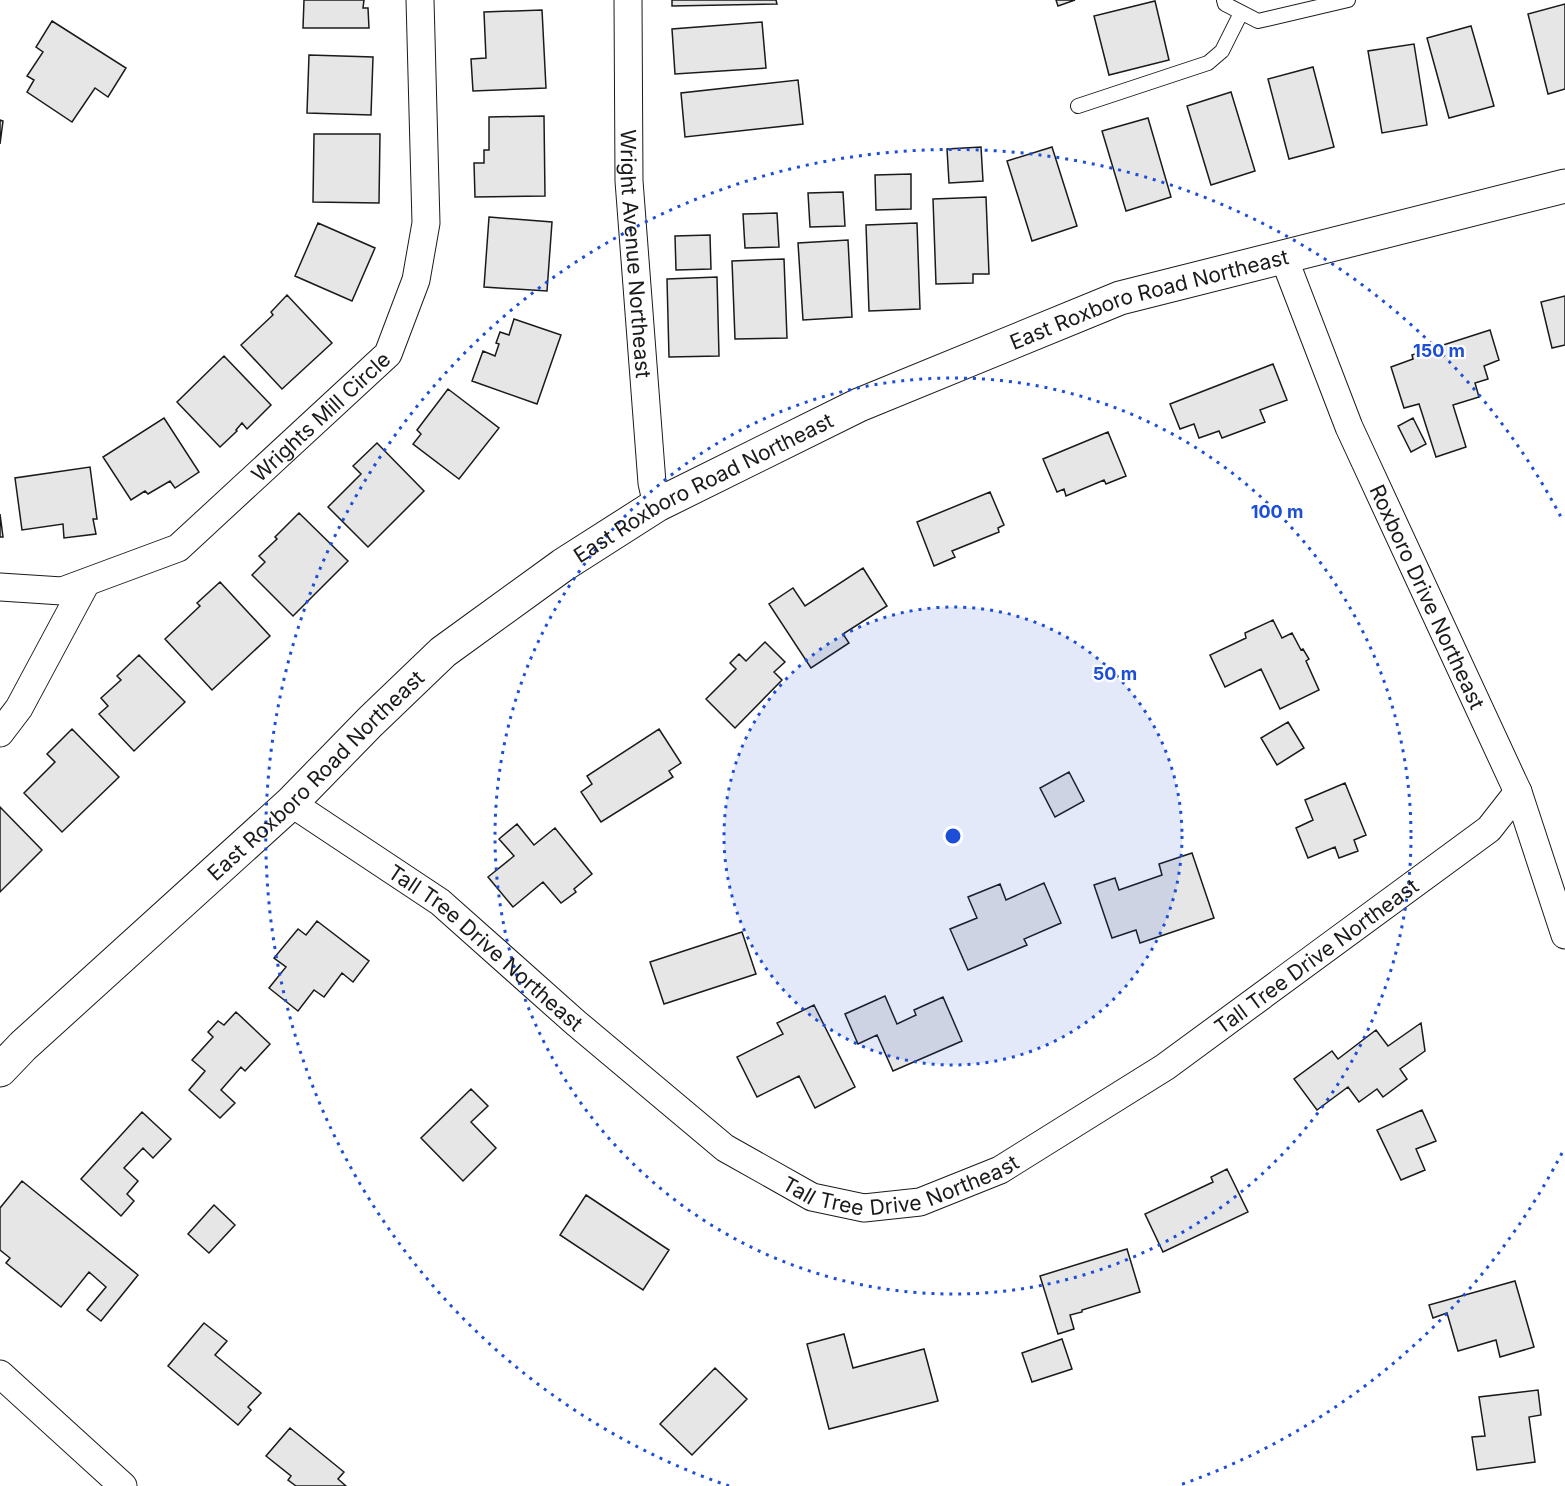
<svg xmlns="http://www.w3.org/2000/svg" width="1565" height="1486" viewBox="0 0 1565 1486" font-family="Inter,sans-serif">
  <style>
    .building { fill: #e6e6e6; stroke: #1a1a1a; stroke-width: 1.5 }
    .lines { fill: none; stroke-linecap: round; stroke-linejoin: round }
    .service-casing { stroke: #1a1a1a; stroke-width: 16 }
    .minor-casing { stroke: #1a1a1a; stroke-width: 29 }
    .secondary-casing { stroke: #1a1a1a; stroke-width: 35 }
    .service { stroke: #fff; stroke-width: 14 }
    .minor { stroke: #fff; stroke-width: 27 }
    .secondary { stroke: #fff; stroke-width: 33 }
    .ring { fill: none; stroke: #1d4ed8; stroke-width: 3; stroke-dasharray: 3 6 }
    .labels { text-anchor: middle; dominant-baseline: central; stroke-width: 4.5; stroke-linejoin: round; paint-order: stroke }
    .street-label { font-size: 21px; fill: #1a1a1a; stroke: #fff }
    .centre { fill: #1d4ed8; stroke: #fff; stroke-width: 3 }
    .ring-label { font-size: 18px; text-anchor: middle; font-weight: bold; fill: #1d4ed8; stroke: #fff; stroke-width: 4.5; stroke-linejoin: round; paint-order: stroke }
  </style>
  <rect width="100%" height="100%" fill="#fff"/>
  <path class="building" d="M304,0h60l-1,8h5l1,20h-66z
    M672,0h104l1,4 -105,2z
    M1056,0h19l-17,6z
    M1155,1l14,59 -60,15 -15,-59z
    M1565,4v85l-17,5 -20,-80z
    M542,10l4,78 -73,3 -2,-32 15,-1 -2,-46z
    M52,21l74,47 -18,29 -13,-9 -23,34 -45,-30 7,-12 -7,-4 16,-24 -7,-5z
    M762,22l4,46 -91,6 -3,-45z
    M1471,26l23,80 -45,12 -22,-80z
    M1414,44l13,81 -45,8 -14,-82z
    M309,55l64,2 -2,58 -64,-2z
    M1313,67l21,80 -45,12 -21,-80z
    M798,80l5,44 -118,13 -4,-44z
    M1231,92l24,79 -44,14 -24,-79z
    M544,116l1,80 -70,1 -1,-34h10v-13h5v-33z
    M1148,118l23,79 -45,14 -24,-80z
    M0,120l3,1 -3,23z
    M314,134h66l-1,69 -66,-1z
    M981,147l2,34 -34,2 -2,-34z
    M1052,147l25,79 -45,15 -25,-80z
    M911,174v35l-35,1 -1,-35z
    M843,192l2,34 -35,1 -2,-34z
    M986,197l3,77h-16v9l-37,1 -3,-85z
    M777,213l2,34 -34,1 -2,-34z
    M489,217l63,5 -5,69 -63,-4z
    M318,223l57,25 -23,53 -57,-25z
    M917,223l3,86 -51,2 -3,-86z
    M710,235l1,34 -35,1 -1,-34z
    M848,240l4,77 -49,3 -5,-77z
    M784,259l3,79 -52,1 -3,-78z
    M717,277l2,79 -50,1 -2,-78z
    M287,295l45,48 -50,46 -41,-44 32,-30 -2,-3z
    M1565,296v49l-13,3 -11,-46z
    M514,319l47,16 -24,69 -65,-23 11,-30 12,5 4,-12 -3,-1 4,-11 9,3z
    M1490,330l9,30 -15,6 4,13 -13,4 4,14 -26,8 13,42 -30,10 -17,-53 -15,4 -13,-41 22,-8 -1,-4z
    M224,356l47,49 -24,24 -5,-6 -6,7 1,1 -17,16 -43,-45z
    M1273,364l14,36 -27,10 5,12 -43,16 -3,-7 -20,7 -5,-14 -14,5 -10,-25z
    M448,389l51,39 -40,51 -46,-35 8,-10 -4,-4z
    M164,418l35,54 -24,16 -5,-7 -22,13 -3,-3 -14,9 -28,-43z
    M1413,418l13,26 -15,8 -13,-26z
    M1108,432l18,44 -20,8 -2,-4 -38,16 -2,-7 -7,3 -14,-33z
    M377,443l47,48 -56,56 -40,-40 33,-33 -8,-8z
    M90,467l7,52h-4l3,15 -32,4 -1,-14 -41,6 -7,-52z
    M990,492l14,33 -6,3 1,4 -47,19 3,6 -21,9 -17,-44z
    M299,513l49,48 -55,55 -41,-41 13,-13 -6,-6 18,-17 -2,-2z
    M0,514l3,23h-3z
    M863,568l24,38 -44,28 6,9 -38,25 -42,-64 24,-16 12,18z
    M220,582l50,54 -58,54 -47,-51 35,-33 -3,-3z
    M1273,620l9,18 10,-5 9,17 2,-1 6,10 -3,2 13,29 -39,19 -19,-40 -36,18 -15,-32 36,-17 -1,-5z
    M765,642l20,20 -11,10 8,8 -47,48 -29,-29 30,-30 -6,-6 9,-9 7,7z
    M139,655l46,47 -51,49 -35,-37 9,-8 -7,-8 20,-18 -4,-4z
    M1288,722l16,26 -27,17 -16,-27z
    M72,729l47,48 -57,55 -38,-39 31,-31 -8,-8z
    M659,729l22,34 -12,8 4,6 -72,45 -20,-30 11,-8 -5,-8z
    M1069,772l15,29 -29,16 -15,-29z
    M1345,783l21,52 -12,5 4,11 -19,7 -4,-11 -27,11 -12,-30 17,-8 -8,-20z
    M0,807l42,43 -42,42z
    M517,824l17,21 21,-17 37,46 -18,15 2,3 -15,11 -18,-21 -30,25 -25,-30 26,-21 -15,-17z
    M1192,853l22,65 -74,25 -4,-13 -24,8 -18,-53 21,-7 4,12 43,-15 -3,-11z
    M1044,883l17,40 -37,16 3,6 -59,25 -18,-41 27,-11 -9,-21 32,-13 6,16z
    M317,921l52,40 -16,21 -11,-9 -18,24 -10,-7 -16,21 -29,-23 17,-21 -12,-9 24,-29 8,6z
    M742,932l14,42 -92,30 -14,-42z
    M885,996l12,28 19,-9 -2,-5 29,-13 19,44 -69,30 -16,-36 -19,9 -13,-30z
    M814,1005l41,82 -40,21 -16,-32 -42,21 -20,-40 46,-23 -6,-11z
    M236,1012l34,32 -25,27 -4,-4 -20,23 14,13 -15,15 -31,-28 16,-19 -13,-11 21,-23 -5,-5 10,-11 6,4z
    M1421,1023l4,28 -25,18 7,10 -24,18 -6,-8 -18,13 -11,-15 -31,23 -23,-31 38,-28 6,8 38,-29 12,16z
    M471,1089l17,17 -17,16 25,26 -33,33 -42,-43z
    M1422,1110l14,31 -20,8 9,21 -24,10 -24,-50z
    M142,1112l29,27 -18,19 -10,-10 -19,20 14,13 -11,13 7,7 -13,15 -40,-37z
    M1227,1169l21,43 -85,40 -18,-38 68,-32 -2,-5z
    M22,1181l116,94 -37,46 -14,-11 19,-23 -17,-15 -28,35 -55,-44 4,-5 -10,-8v-42z
    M586,1195l83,55 -26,40 -83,-55z
    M214,1205l21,20 -26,28 -21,-19z
    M1127,1249l13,43 -58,18v2l-12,3 4,14 -16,5 -18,-58z
    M1515,1281l19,66 -34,10 -4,-17 -38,11 -11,-38 -14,5 -4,-13z
    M204,1323l23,18 -12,14 46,38 -13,14 3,3 -13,15 -70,-59z
    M844,1334l9,34 71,-19 14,52 -109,28 -22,-85z
    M1062,1339l10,30 -40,13 -10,-29z
    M715,1368l32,31 -55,56 -32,-31z
    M1538,1390l3,25 -12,2 6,45 -58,8 -5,-33 13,-1 -6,-39z
    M290,1428l54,44 -6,7 8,7h-50l-8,-6 3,-4 -25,-20z"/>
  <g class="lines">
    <g class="service-casing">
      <path id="service" d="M1224,0l1,4 33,17 90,-21
        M1078,106l130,-43 14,-12 19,-38"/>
    </g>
    <g class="minor-casing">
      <g id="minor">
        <path id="s1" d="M628,0l1,181 23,302 5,22"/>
        <path id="s2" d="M1284,258l65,169 169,365 47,143"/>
        <path id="s3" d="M0,587l62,4 116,-43 210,-194 28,-74 10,-57 -6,-223"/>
        <path d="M0,733l19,-25 67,-125"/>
        <path id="s4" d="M291,803l149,99 136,121 149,125 87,49 52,11 56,-6 80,-32 165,-103 324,-238 29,-37"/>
        <path d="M0,1374l123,112"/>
      </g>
    </g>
    <g class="secondary-casing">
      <g id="secondary">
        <path id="s5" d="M0,1070l23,-24 268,-243 79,-81 73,-70 120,-87 94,-60 202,-100 261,-107 445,-112"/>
      </g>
    </g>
    <use href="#service" class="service"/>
    <use href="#minor" class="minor"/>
    <use href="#secondary" class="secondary"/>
  </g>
  <circle cx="953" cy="836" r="229" fill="#1d4ed8" fill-opacity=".12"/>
  <g class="ring">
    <circle cx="953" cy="836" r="229"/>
    <circle cx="953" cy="836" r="458"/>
    <path d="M1562 1153A687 687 0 0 1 1177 1486M729 1486A687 687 0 1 1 1562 519"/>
  </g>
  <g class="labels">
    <g class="street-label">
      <text stroke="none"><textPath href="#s1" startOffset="254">Wright Avenue Northeast</textPath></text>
      <text stroke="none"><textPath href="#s5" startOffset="1404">East Roxboro Road Northeast</textPath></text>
      <text stroke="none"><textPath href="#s3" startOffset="380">Wrights Mill Circle</textPath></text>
      <text stroke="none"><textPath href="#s5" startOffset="918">East Roxboro Road Northeast</textPath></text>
      <text stroke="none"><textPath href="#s2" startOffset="368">Roxboro Drive Northeast</textPath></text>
      <text stroke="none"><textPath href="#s5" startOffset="432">East Roxboro Road Northeast</textPath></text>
      <text stroke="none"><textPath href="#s4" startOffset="243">Tall Tree Drive Northeast</textPath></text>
      <text stroke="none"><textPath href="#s4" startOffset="1233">Tall Tree Drive Northeast</textPath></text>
      <text stroke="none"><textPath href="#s4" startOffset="747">Tall Tree Drive Northeast</textPath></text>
    </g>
  </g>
  <circle cx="953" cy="836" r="9" class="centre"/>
  <g class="ring-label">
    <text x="1439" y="357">150 m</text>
    <text x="1277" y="518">100 m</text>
    <text x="1115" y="680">50 m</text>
  </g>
</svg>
